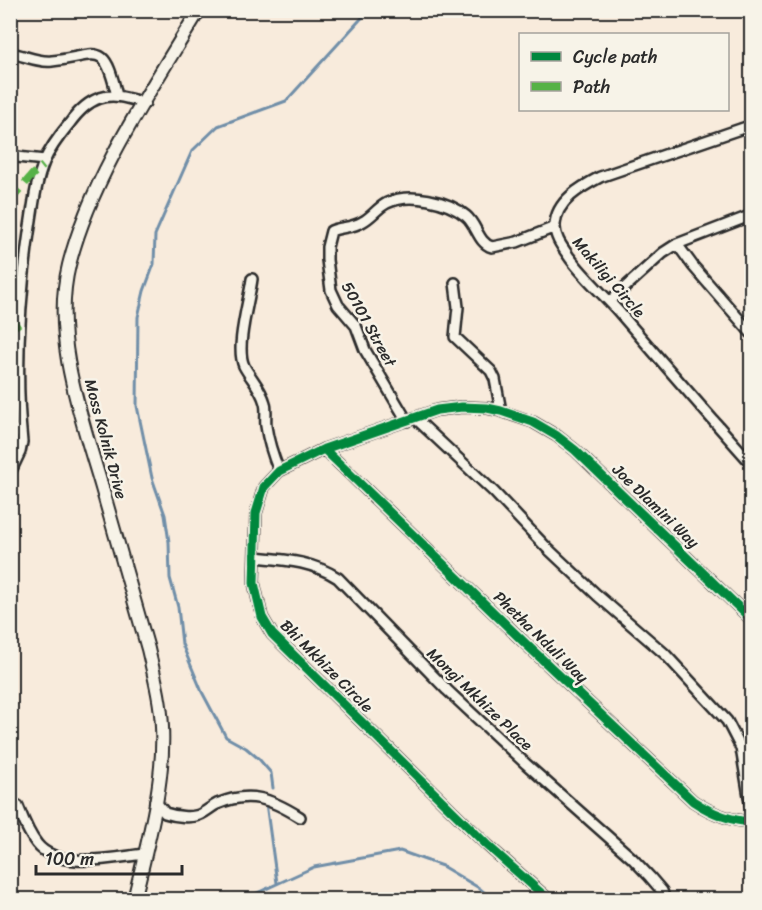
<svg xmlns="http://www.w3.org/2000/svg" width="762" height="910" viewBox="0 0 762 910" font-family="Sriracha,sans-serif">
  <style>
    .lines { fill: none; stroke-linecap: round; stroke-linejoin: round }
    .stream { stroke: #708ea8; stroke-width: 3 }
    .minor-casing { stroke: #2b2b2b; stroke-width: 14 }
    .secondary-casing { stroke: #2b2b2b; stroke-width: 16 }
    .minor { stroke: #f7f3e8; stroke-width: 9 }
    .secondary { stroke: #f7f3e8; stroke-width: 12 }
    .quiet { stroke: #56b246; stroke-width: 8; stroke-dasharray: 15 8; stroke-linecap: butt }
    .cycleway-casing { stroke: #f7f3e8; stroke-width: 13 }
    .cycleway { stroke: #00873e; stroke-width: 9 }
    .labels { text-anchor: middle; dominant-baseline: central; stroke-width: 5; stroke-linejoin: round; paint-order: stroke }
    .street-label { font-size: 16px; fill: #2b2b2b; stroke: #f7f3e8 }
  </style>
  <rect width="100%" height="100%" fill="#f8ebdc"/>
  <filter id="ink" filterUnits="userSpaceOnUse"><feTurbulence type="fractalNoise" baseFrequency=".0167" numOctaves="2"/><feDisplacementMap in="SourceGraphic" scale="12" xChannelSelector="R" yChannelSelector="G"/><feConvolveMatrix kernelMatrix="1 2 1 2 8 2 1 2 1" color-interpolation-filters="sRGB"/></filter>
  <g filter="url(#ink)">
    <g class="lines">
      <path class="stream" d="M273,788l-2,-15 -12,-14 -13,-11 -20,-11 -24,-45 -20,-48 -4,-37 -8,-29 -1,-36 -4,-27 -13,-37 -15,-72 1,-89 6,-26 10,-27 1,-29 37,-84 26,-25 68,-25 83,-91
        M266,803l11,80
        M122,900l2,-2
        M242,900l72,-33 86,-16 42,15 37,22 14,12"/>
      <g class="minor-casing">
        <path id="minor" d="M10,53c14,2 29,10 42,8 46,-5 52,-22 65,35
          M752,125l-152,52c-19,10 -44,24 -45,48 -1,12 8,23 15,33 14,19 33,36 49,54 44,51 88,102 133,152
          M10,153l7,4 28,3
          M677,244l16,22 59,68
          M252,279c-3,23 -17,68 -8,87 7,13 17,22 21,37 2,7 0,15 1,23 2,15 7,30 13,45
          M455,283l3,24 -3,30 36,34 4,8 6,32
          M610,301l53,-48 14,-9 75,-29
          M415,418l79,74 52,55 51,48 68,59 62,67 14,27 11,66
          M407,421l-42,-71 -9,-24 -18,-21 -7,-15 -4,-30v-13l4,-16c9,-4 21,-3 31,-9 10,-5 15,-14 25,-19 23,-11 61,-2 79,13 11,9 12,27 26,31l25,-5 38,-15
          M10,436l10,-8
          M324,449l204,197 165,155c18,12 37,20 59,21
          M10,473l10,-21 2,-10c-7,-71 -3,-139 7,-209 4,-24 6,-49 15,-71 6,-14 16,-27 25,-38 8,-11 18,-22 31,-26 15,-5 30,1 45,5
          M255,557c31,3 56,4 83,21l109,112 79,74 106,94 18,19 12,14 3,9
          M155,801l10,12c9,3 27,6 36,1 6,-3 10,-7 16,-10 33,-14 54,-5 83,13
          M18,806c5,13 10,27 19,38 21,27 79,13 108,10
          M549,900l-62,-55 -215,-211 -10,-17 -8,-34 2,-70 8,-26 15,-16 45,-22 113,-39 25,-3 25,1 14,3 32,11 24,14 18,14 177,170"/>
      </g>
      <g class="secondary-casing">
        <path id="secondary" d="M134,900c13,-55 31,-117 28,-173 -1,-26 -8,-52 -14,-78 -15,-54 -31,-107 -46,-161 -20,-69 -51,-151 -33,-223 22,-88 83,-177 130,-255"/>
      </g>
      <use href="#minor" class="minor"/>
      <use href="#secondary" class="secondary"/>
      <path class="quiet" d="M10,201l23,-27 10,-8
        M10,329l9,-6"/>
      <g class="cycleway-casing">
        <path id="cycleway" d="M324,449l204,197 165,155c18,12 37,20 59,21
          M549,900l-62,-55 -215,-211 -10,-17 -8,-34 2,-70 8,-26 15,-16 45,-22 113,-39 25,-3 25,1 14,3 32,11 24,14 18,14 177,170"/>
      </g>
      <use href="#cycleway" class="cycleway"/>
    </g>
  </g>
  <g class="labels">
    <g class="street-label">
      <text transform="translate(609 277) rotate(49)">Makiligi Circle</text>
      <text transform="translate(369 324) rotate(61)">50101 Street</text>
      <text transform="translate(106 439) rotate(75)">Moss Kolnik Drive</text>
      <text transform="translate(656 506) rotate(44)">Joe Dlamini Way</text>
      <text transform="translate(541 637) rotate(44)">Phetha Nduli Way</text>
      <text transform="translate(327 666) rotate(45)">Bhi Mkhize Circle</text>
      <text transform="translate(480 699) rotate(44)">Mongi Mkhize Place</text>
    </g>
  </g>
  <rect width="762" height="910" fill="none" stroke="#f7f3e8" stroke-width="36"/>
  <rect x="18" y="18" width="726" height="874" fill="none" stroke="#2b2b2b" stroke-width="2" filter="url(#ink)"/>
  <rect x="519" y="33" width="210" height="78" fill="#f7f3e8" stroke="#a5a39c" stroke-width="1.5"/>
  <rect x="531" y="52" width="30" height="9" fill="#00873e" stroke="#a5a39c" stroke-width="1.5"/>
  <text x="573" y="63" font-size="18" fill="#2b2b2b">Cycle path</text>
  <rect x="531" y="82" width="30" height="9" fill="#56b246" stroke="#a5a39c" stroke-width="1.5"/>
  <text x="573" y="93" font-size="18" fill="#2b2b2b">Path</text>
  <path d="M36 865v9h146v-9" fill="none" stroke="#2b2b2b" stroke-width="3"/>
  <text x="45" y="865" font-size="18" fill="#2b2b2b" stroke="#f7f3e8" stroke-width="4.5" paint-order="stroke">100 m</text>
</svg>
